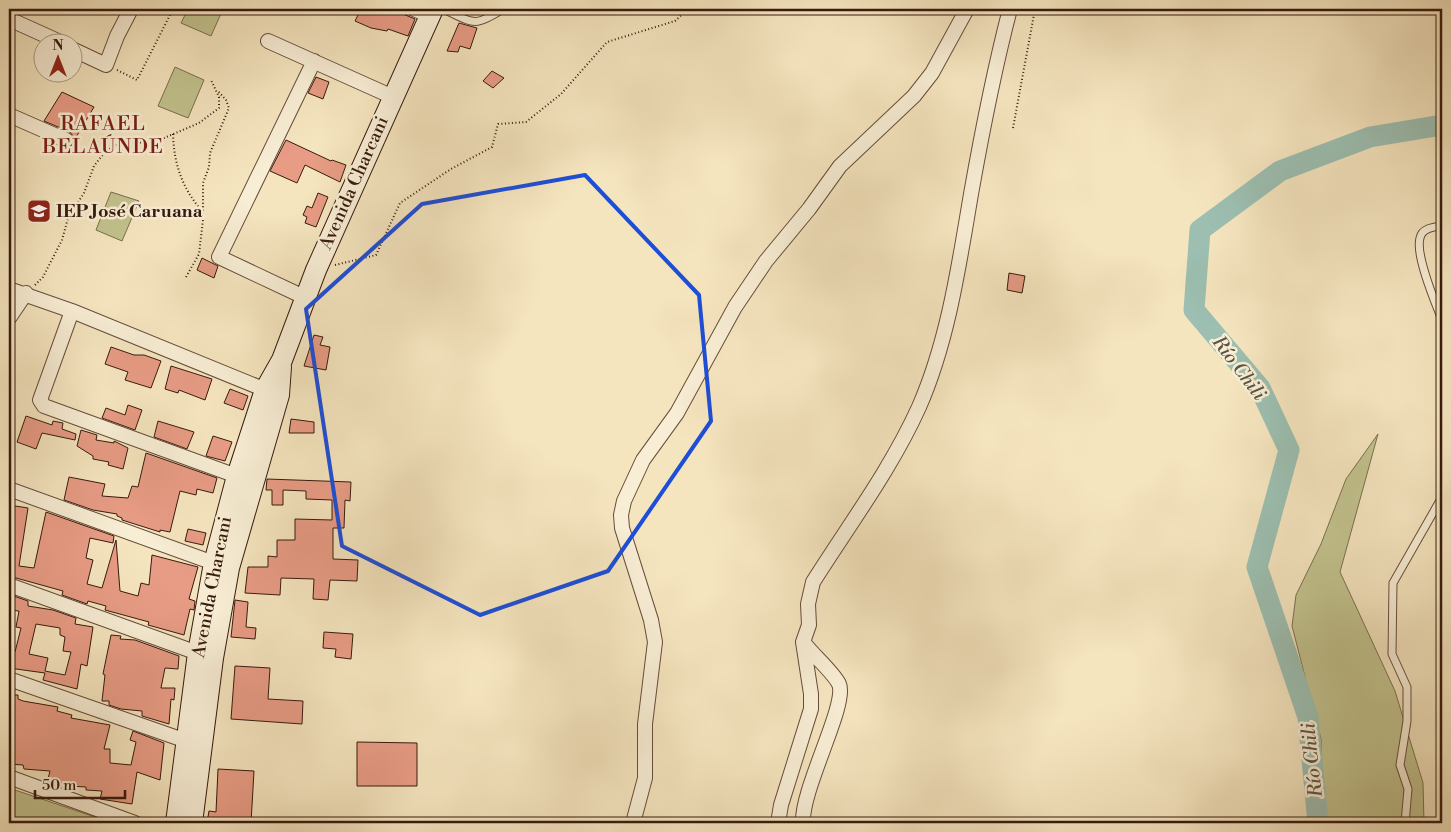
<svg xmlns="http://www.w3.org/2000/svg" width="1451" height="832" viewBox="0 0 1451 832" font-family="'Libre Bodoni',serif">
  <style>
    .green { fill: #c2c38e; stroke: #7c6e4e }
    .lines { fill: none; stroke-linecap: round; stroke-linejoin: round }
    .river { stroke: #9cbfb1; stroke-width: 21 }
    .building { fill: #e89c85; stroke: #371a0e; fill-rule: evenodd }
    .lane-casing { stroke: #664d3a; stroke-width: 9 }
    .street-casing { stroke: #664d3a; stroke-width: 16 }
    .secondary-casing { stroke: #371a0e; stroke-width: 22 }
    .path { stroke: #371a0e; stroke-width: 2; stroke-dasharray: 1 2.5; stroke-linecap: butt }
    .lane { stroke: #f8eed5; stroke-width: 7 }
    .street { stroke: #f8eed5; stroke-width: 14 }
    .secondary { stroke: #f8eed5; stroke-width: 20 }
    .marked { fill: none; stroke: #1d4ed8; stroke-width: 4; stroke-linejoin: round }
    .labels { text-anchor: middle; dominant-baseline: central; stroke-width: 5; stroke-linejoin: round; paint-order: stroke }
    .street-label { font-size: 18px; fill: #371a0e; stroke: #f8eed5 }
    .poi-label { font-size: 18px; font-weight: bold; fill: #371a0e; stroke: #f8eed5; text-anchor: start }
    .water-label { font-size: 19px; font-style: italic; fill: #5a5447; stroke: #f8eed5 }
    .quarter-label { font-size: 20px; letter-spacing: 1px; fill: #7a1f14; stroke: #f8eed5 }
  </style>
  <rect width="100%" height="100%" fill="#f5e5bf"/>
  <filter id="stains"><feTurbulence type="fractalNoise" baseFrequency=".004" numOctaves="4"/><feColorMatrix values="0 0 0 0 .2 0 0 0 0 .09 0 0 0 0 .02 0 0 0 .5 -.17"/></filter>
  <radialGradient id="worn" r=".72"><stop offset=".6" stop-color="#630" stop-opacity="0"/><stop offset="1" stop-color="#630" stop-opacity=".3"/></radialGradient>
  <path class="green" d="M188,9h35l-12,27 -30,-13z
    M175,67l29,13 -16,38 -30,-12z
    M111,192l28,9 -17,40 -26,-11z
    M1378,434l-38,138 55,119 28,92 1,40h-101l-2,-84 -29,-113 4,-31 25,-51 25,-65z
    M9,788l104,35h-104z"/>
  <g class="lines">
    <path class="river" d="M1318,823l-10,-106 -51,-150 32,-117 -29,-62 -66,-78 6,-80 80,-59 90,-34 72,-12"/>
  </g>
  <path class="building" d="M361,9h30l24,10 -7,17 -20,-7 -1,2 -16,-3 -16,-7z
    M459,23l18,5 -7,21 -10,-3 -2,6 -11,-1z
    M492,71l12,7 -11,10 -10,-7z
    M316,77l13,5 -6,17 -15,-6z
    M62,92l32,15 -19,32 -5,-7 -26,-11z
    M286,140l45,21 1,-1 14,5 -6,17 -35,-17 -8,18 -27,-12z
    M318,193l10,4 -12,30 -11,-4 2,-6 -4,-2 4,-9 5,2z
    M202,258l16,8 -4,12 -17,-8z
    M1009,273l16,3 -3,17 -15,-3z
    M314,335l9,2 -3,8 10,2 -4,23 -22,-4z
    M111,347l23,8h10l17,6 -10,27 -26,-8 3,-8 -23,-8z
    M171,366l41,13 -7,21 -26,-10 -1,3 -13,-4z
    M230,389l18,7 -5,14 -19,-7z
    M128,405l14,5 -7,20 -33,-12 4,-10 19,7z
    M26,416l26,9 1,-4 10,2 -1,6 14,5 -1,6 -33,-7 -6,16 -19,-7z
    M291,419l23,3v11h-25z
    M158,421l36,11 -7,17 -33,-12z
    M81,430l16,5 -1,5 18,3v-2l14,7 -5,21 -15,-4 1,-3 -16,-3v-3l-16,-10z
    M213,436l19,6 -7,19 -19,-5z
    M146,453l71,25 -4,15 -16,-4 -1,6 -16,-4 -10,41 -10,-2v2l-38,-12v-2l-5,-2v-2l-24,-4 -29,-10 5,-23 36,7 -3,12 26,2 4,-12 6,1z
    M267,479l84,3 -1,19 -5,-1 -1,28h-11v31l25,1 -1,21 -27,-1 -2,20 -15,-1 1,-20 -33,-1 -1,17 -35,-2 3,-26h20v-11l9,1v-17h18v-21l37,1v-20l-26,-1v-8l-23,-1v15h-11v-15h-6z
    M9,505l19,3 -9,58 15,2 12,-56 68,24 -1,7 -23,-5 -4,20 7,2 -6,24 15,4 14,-48 4,51 18,5 3,-13 8,2 3,-30 46,12 -9,32 6,2 -1,9 -4,-1 -6,26 -36,-10 1,-3 -44,-12 1,-4 -18,-5 -1,3 -25,-9 1,-4 -54,-15z
    M188,529l18,4 -3,12 -18,-4z
    M11,595l17,6v5l25,4 23,8 -1,6 18,3 -6,39 -6,-2 -4,25 -34,-9 2,-7 -36,-5v-18l6,2 6,-24 -5,-1 3,-16 -10,-1zM36,624l24,4v7l5,2 -2,14 8,1 -6,23 -20,-4 3,-13 -19,-4z
    M235,600l13,2 -2,25 10,1 -1,11 -24,-2z
    M324,632l29,2 -2,25 -16,-2 1,-8 -13,-1z
    M111,635l10,1 -1,3 15,1 44,16 -1,13 -13,-1 -4,20h14l-1,12 -3,-1 -2,25 -27,-8v-5l-21,-2 -12,-4v-4h-7l3,-26 -2,-1z
    M235,666l35,2 -2,31 35,2 -1,23 -71,-5z
    M9,695h9v4l5,2 35,6 -1,4 15,4 -1,3 39,7 -6,24h6v14l21,2 5,-23 -6,-2 3,-9 31,12 -4,37 -23,-8 -5,32 -32,-5 2,-8 -16,-1v-3l-17,-1v-2l-21,-5 2,-8 -26,-2 -1,-4 -14,-1z
    M357,742l60,1v43h-60z
    M218,769l36,2 -3,52h-44l2,-12 7,1z"/>
  <g class="lines">
    <g class="lane-casing">
      <path id="lane" d="M443,9c31,14 30,19 60,0
        M1442,226c-8,1 -20,2 -22,12 -5,17 15,64 22,82
        M1405,823l3,-34 -8,-24 7,-44v-34l-15,-33 1,-71 49,-86"/>
    </g>
    <g class="street-casing">
      <path id="street" d="M414,9l16,7
        M9,19l51,23
        M268,41l125,56
        M72,49l34,16 11,-29 14,-27
        M9,115l57,25
        M9,289l63,22 201,82
        M304,297l-85,-40 95,-196
        M72,311l-32,89 4,6 201,73
        M9,318l17,-25
        M9,489l213,77
        M9,585l197,71
        M9,679l186,65
        M9,777l126,46
        M633,823l12,-45v-54l10,-82 -4,-22 -29,-92 -1,-13 3,-14 19,-41 34,-47 58,-106 31,-46 43,-52 31,-43 74,-70 18,-23 35,-64
        M778,823l3,-18 30,-96v-15l-8,-52 6,-17 -1,-21 5,-22c36,-57 78,-113 106,-175 29,-66 40,-142 52,-213 11,-62 23,-124 39,-185
        M803,823c-2,-34 45,-119 36,-139 -5,-11 -26,-29 -35,-41"/>
    </g>
    <g class="secondary-casing">
      <path id="secondary" d="M176,823l22,-170 16,-90 23,-87 28,-86 17,-30 34,-90 117,-261
        M192,823l21,-165 16,-90 50,-173 2,-28"/>
    </g>
    <path class="path" d="M117,70l20,10 36,-71
      M1013,128l22,-119
      M173,134c1,30 9,54 29,77
      M335,265l41,-10 24,-52 51,-34 41,-22 6,-23 28,-2 35,-28 46,-52 68,-21 13,-12
      M186,277l13,-23 4,-34v-37l6,-16 1,-14 19,-45 -3,-8 -8,-9
      M35,285l8,-8 19,-37 6,-22 16,-25 10,-27 11,-14 11,-7 41,-4 42,-18 20,-15v-11l-8,-17"/>
    <use href="#lane" class="lane"/>
    <use href="#street" class="street"/>
    <use href="#secondary" class="secondary"/>
  </g>
  <path class="marked" d="M585,175l114,120 12,126 -103,150 -128,44 -138,-69 -36,-237 116,-105z"/>
  <defs>
    <g id="school-square" transform="scale(1.25)"><rect x="-9" y="-9" width="18" height="18" rx="4" fill="#8f2418" stroke="#f8eed5"/><path d="M0-5L7-2L0 1L-7-2ZM-4 1L0 2.5L4 1V4Q0 6-4 4Z" fill="#fff"/></g>
  </defs>
  <g fill-rule="evenodd">
    <use href="#school-square" x="39" y="211"/>
  </g>
  <g class="labels">
    <g class="street-label">
      <text transform="translate(354 183) rotate(-66)">Avenida Charcani</text>
      <text transform="translate(212 587) rotate(-79)">Avenida Charcani</text>
    </g>
    <g class="poi-label">
      <text x="56" y="211">IEP José Caruana</text>
    </g>
    <g class="water-label">
      <text transform="translate(1239 368) rotate(53)">Río Chili</text>
      <text transform="translate(1312 760) rotate(-96)">Río Chili</text>
    </g>
    <g class="quarter-label">
      <text x="103" y="124">RAFAEL<tspan x="103" dy="23">BELAÚNDE</tspan></text>
    </g>
  </g>
  <rect width="1451" height="832" fill="none" stroke="#f5e5bf" stroke-width="30"/>
  <rect x="10" y="10" width="1431" height="812" fill="none" stroke="#371a0e" stroke-width="2.5"/>
  <rect x="15" y="15" width="1421" height="802" fill="none" stroke="#371a0e"/>
  <g transform="translate(58 58)"><circle r="24" fill="#f8eed5" stroke="#ab9985"/>
  <path d="M0-4L9 19L0 12L-9 19Z" fill="#8f2418"/>
  <text y="-8" font-size="14" font-weight="bold" text-anchor="middle" fill="#371a0e">N</text>
  </g>
  <path d="M35 790v8h90v-8" fill="none" stroke="#371a0e" stroke-width="2.5"/>
  <text x="42" y="790" font-size="15" fill="#371a0e" stroke="#f8eed5" stroke-width="4" paint-order="stroke">50 m</text>
  <rect width="100%" height="100%" filter="url(#stains)"/>
  <rect width="100%" height="100%" fill="url(#worn)"/>
</svg>
